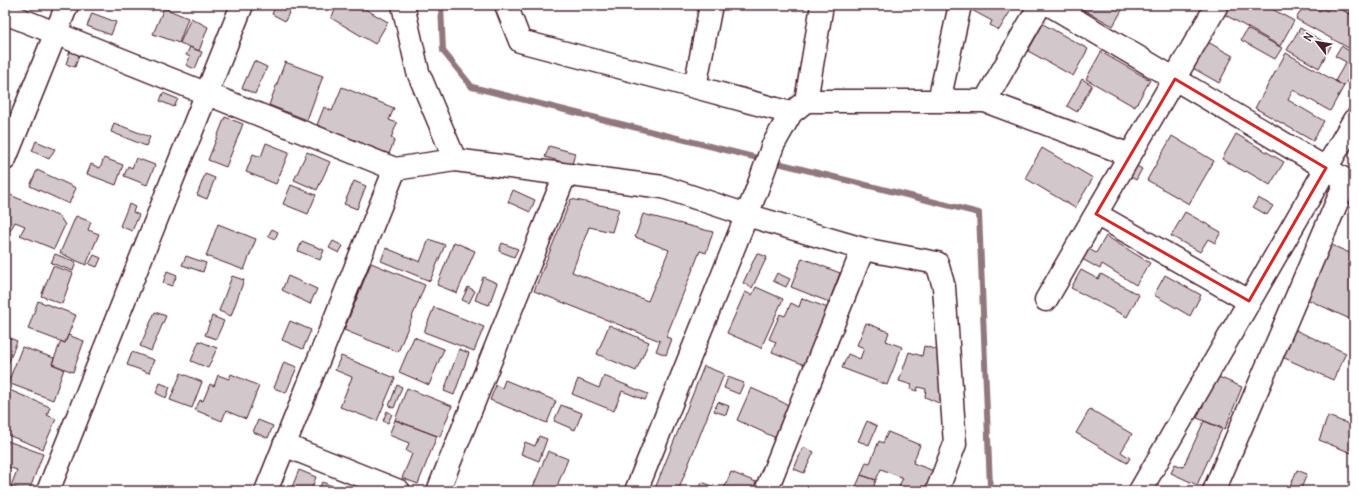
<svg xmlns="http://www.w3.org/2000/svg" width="1359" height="496" viewBox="0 0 1359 496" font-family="Delius,sans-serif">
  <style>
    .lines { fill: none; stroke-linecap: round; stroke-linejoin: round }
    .stream { stroke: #91787e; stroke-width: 6 }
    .building { fill: #d2c7cb; stroke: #4a1f2b }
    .minor-casing { stroke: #4a1f2b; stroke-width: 25 }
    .minor { stroke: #fff; stroke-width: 22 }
    .marked { fill: none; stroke: #d62828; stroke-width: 3; stroke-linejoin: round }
  </style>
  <rect width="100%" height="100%" fill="#fff"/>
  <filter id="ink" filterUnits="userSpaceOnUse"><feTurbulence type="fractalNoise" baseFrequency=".025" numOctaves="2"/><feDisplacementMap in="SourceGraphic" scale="8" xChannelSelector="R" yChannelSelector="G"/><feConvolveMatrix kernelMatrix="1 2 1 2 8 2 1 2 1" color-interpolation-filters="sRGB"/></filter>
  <g filter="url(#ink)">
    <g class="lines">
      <path class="stream" d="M441,5l2,46 29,36 507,126 11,274 2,4"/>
    </g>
    <path class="building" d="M142,5h12l-2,6 -11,-3z
      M276,5h8l7,4 -6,12 -13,-7z
      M338,5h20l30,17 -13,22 -44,-26z
      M967,5h47l-15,25 -9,-5 2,-4 -26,-14z
      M1075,5h50l-12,21z
      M1226,5h39l29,16 -14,25 -58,-33z
      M1304,5h6l10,6 2,-3 5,3 4,-6h2l21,11v35l-58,-32z
      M1333,5h21v11z
      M164,8l24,10 -9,25 -26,-9z
      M92,13l24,9 -5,13 -24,-9z
      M191,18l17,9 -9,24 -19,-8z
      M1043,24l45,25 -15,27 -45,-25z
      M1300,28l31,18 -12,22 -32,-18z
      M1247,29l35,19 -7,11 -34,-19z
      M1206,41l27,15 -14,27 -28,-16z
      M1341,46l13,8v16l-10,16 -9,-5 11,-19 -11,-6z
      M190,47l12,5 -7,17 -9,-4 4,-8 -4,-2z
      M70,51l9,4 -4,12 -9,-3z
      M1101,52l49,28 -15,27 -49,-28z
      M1286,53l58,33 -14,25 -37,-21 -5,10 36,21 -11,20 -58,-33z
      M254,61l13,6 -12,27 -13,-6z
      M285,62l38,14 -16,44 -38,-15z
      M1082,79l10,6 -15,27 -10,-6z
      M342,87l52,21 -5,12 8,3 -6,15 4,1 -6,15 -72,-29 7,-18 8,4z
      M163,93l15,6 -4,8 -14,-6z
      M225,117l18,7 -17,43 -18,-7z
      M114,123l36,14 -4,9 -35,-14z
      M1236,134l48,28 -14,23 -24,-14 -1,1 -23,-13z
      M1172,136l42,25 -25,43 -42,-24z
      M36,141l19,8 -6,10 -17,-8z
      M266,143l23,9 -13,32 -30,-12 7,-18 8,3z
      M549,146l26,7 -3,12 -27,-8z
      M1042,148l51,30 -18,30 -50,-30z
      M307,152l23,10 -13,28 -23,-10z
      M104,158l19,7 -7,20 -29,-11 4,-10 9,4z
      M136,158l19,7 -8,20 -23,-9 4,-10 4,2z
      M1135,165l7,4 -6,11 -7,-4z
      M37,170l39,18 -7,16 -39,-18z
      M205,174l10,4 -8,21 -10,-4z
      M354,181l12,5 -9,23 -13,-5z
      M291,185l25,10 -8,19 -25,-10z
      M513,190l22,10 -5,12 -22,-10z
      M6,193l54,24 5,8 -11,24 -34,-14 5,-9 -10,-4 -5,9 -5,-2v-33z
      M1258,198l15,8 -6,9 -14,-8z
      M571,199l48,10 -7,23 -23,-5 -17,45 76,29 21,-51 -34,-13 8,-23 70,18 -7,21 -6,-2 -34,86 6,2 -6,16 -10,-4 4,-10 -126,-50z
      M129,204l6,3 -2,5 6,3 -7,16 -12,-5z
      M1185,212l36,20 -6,11 -7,-4 -8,13 -29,-16z
      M76,216l15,6 -3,8 11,4 -13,31 -26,-12z
      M218,224l38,15 -12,31 -38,-14z
      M272,229l6,3 -3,7 -7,-3z
      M1106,236l44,27 -14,22 -34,-21 -2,5 -18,-10 7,-10 7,4z
      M429,239l16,6 -15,36 -49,-20 5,-13 34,14z
      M302,241l22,9 -4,10 -22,-9z
      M333,241l10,5 -4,7 -10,-5z
      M1323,241l31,14v66l-56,-26z
      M454,242l21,9 -18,42 -20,-8z
      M502,243l16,6 -4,8 -15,-6z
      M757,253l10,4 -15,31 -9,-5z
      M55,254l21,8 -3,9 -22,-8z
      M94,255l7,3 -4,9 -8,-3z
      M186,256l20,7 -3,9 -21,-7z
      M802,258l38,15 -11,29 -38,-15z
      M371,263l54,22 -27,67 -54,-22z
      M53,266l20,7 -11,31 -21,-8z
      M1081,270l17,9 3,-5 38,21 -12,22 -56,-29z
      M167,271l10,4 -5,11 -9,-3z
      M777,273l13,6 -4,8 -13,-6z
      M1165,275l36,20 -11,21 -36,-21z
      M232,276l12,4 -13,36 -12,-5z
      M288,276l29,13 -7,15 -28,-14z
      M483,277l14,6 -8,22 -14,-5z
      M468,287l7,4 -6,12 -7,-3z
      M756,287l27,12 -22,49 -34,-15 18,-41 7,3z
      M802,298l31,12 -23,57 -38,-15 4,-10 -7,-3 11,-25 5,2 6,-13 8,4z
      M38,301l38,14 -11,28 -37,-14z
      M434,307l50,20 -10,24 -50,-19z
      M155,312l11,4 -15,35 -11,-5z
      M212,316l12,5 -8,18 -11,-4z
      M290,321l21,9 -8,19 -21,-9z
      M866,323l23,9 -3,9 16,6 -15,38 -45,-17 6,-14 12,5 4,-11 -7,-3z
      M609,325l40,17 -13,29 -39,-17z
      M1293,329l53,24 -13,27 -53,-24z
      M68,335l16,6 -11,31 -21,-8 9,-23 4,2z
      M5,336l12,5 -12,31z
      M414,337l30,12 -15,36 -30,-13z
      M199,341l18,7 -9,20 -17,-7z
      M924,346l18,5 -1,53 -16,-7 1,-8 -8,-2 -1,4 -7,-2 2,-4 -13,-4 10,-29 13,4z
      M22,347l32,11 -2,6 12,5 -11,31 -45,-17z
      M459,349l10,4 -15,42 -10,-4z
      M132,352l22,8 -5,13 -22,-8z
      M341,356l54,22 -18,43 -37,-14 12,-30 -17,-7z
      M284,362l13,5 -11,26 -12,-5z
      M704,366l20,8 -46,117h-24z
      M181,373l21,9 -10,26 -22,-8z
      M231,374l28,12 -13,33 -20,-8 -4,10 -27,-11 5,-10 3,1 7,-17 4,2 4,-11 11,4z
      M1214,375l28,12 -17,42 -28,-11z
      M604,376l44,18 -3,6 -23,-9 -8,20 -42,-17 6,-15 21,9z
      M728,377l16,6 -5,11 -15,-6z
      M505,380l51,21 -9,22 -57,-23 6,-15 6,3z
      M160,383l10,4 -4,11 -10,-5z
      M397,385l5,2 -8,21 -5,-2z
      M407,388l45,18 -12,31 -45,-17z
      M751,388l42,19 -15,32 -41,-19z
      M7,389l43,18 -3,8 9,4 -13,30 -38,-15v-41z
      M718,402l11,4 -3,9 -12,-4z
      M561,405l21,8 -7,17 -21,-9z
      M1090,409l42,25 -11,18 9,6 -3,5 -51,-30z
      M387,411l5,3 -4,9 -5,-2z
      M1328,416l26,10v28l-35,-14z
      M258,420l15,6 -5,12 -15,-6z
      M395,420l42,16 -19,48 -16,-6 10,-24 -6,-3 3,-8 -20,-8z
      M867,421l10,5 -8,19 -11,-4z
      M1204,421l18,8 -25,56 -26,-12 4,-9 8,3z
      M888,432l32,13 -7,18 21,8 -8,20h-15l-12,-5 4,-8 -22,-9 -5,11 -15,-5 5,-13 4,1 9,-22 4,2z
      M539,436l8,3 -8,22 -18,-7 4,-12 10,4z
      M5,440l38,14 -14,37h-5l-13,-5 6,-16 -12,-4z
      M803,447l11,5 -10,21 -10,-4z
      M548,451l20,8 -13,32h-11l-11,-4z
      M299,470l17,7 -5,14h-8l-11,-4z
      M1297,470l10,4 -7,17h-12z
      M731,472l25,10 -4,9h-29z
      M861,475l15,5 -4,11h-18z
      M322,482l23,9h-27z
      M702,482l10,4 -2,5h-11z"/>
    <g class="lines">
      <g class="minor-casing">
        <path id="minor" d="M403,5l15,67 37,88
          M506,5l14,36 175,46 96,26
          M1050,5l304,180
          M5,13l390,156 60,-9 208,27 84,28 116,34 74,14 7,24 11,157 -18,47
          M695,87l16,-82
          M806,101l16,-96
          M939,101l21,-96
          M985,101l55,-96
          M5,159l62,-154
          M1096,214l153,87
          M1046,300l171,-295
          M284,445l115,46
          M48,491l194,-486
          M266,491l129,-322
          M438,491l127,-316
          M636,491l120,-299 17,-47 18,-32 15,-12h179l145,54
          M766,491l97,-242
          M1140,491l214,-371
          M1214,491l132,-310"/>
      </g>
      <use href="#minor" class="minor"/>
    </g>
  </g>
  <path class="marked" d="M1175,79l151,89 -77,133 -153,-87z"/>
  <rect width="1359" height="496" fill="none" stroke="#fff" stroke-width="20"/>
  <rect x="10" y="10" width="1339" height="476" fill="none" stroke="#4a1f2b" stroke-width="1.5" filter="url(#ink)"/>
  <g transform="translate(1317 42) rotate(301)" stroke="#ffffff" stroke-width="3" paint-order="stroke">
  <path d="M0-3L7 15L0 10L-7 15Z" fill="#4a1f2b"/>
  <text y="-6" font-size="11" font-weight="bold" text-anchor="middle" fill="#4a1f2b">N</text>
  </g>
</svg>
